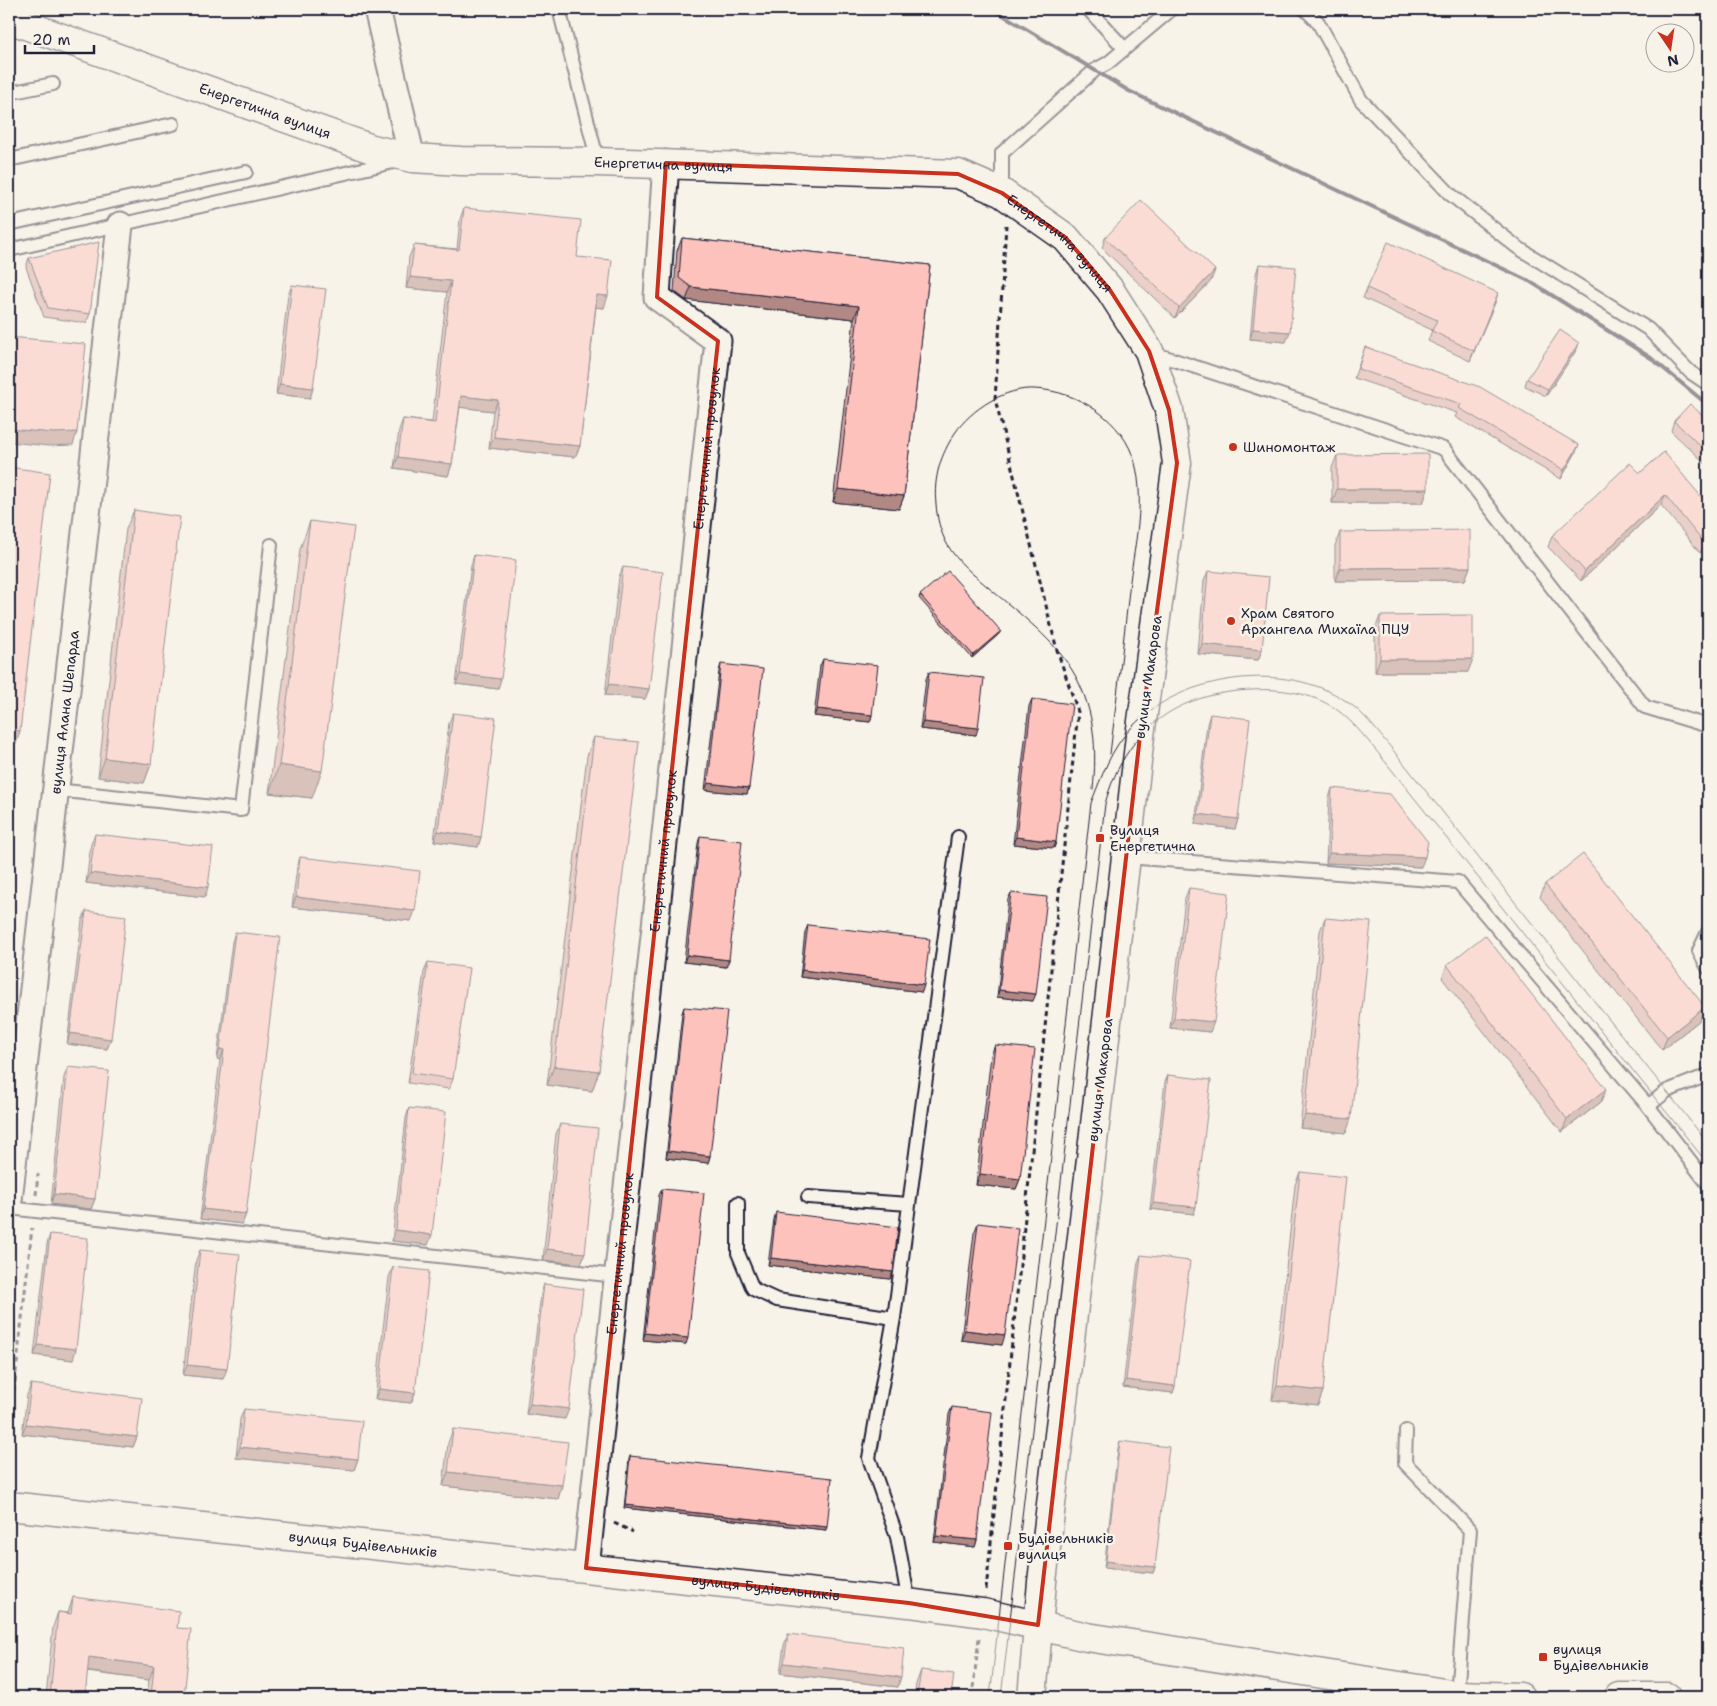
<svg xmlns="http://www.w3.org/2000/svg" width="1717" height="1706" viewBox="0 0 1717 1706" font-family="'Shantell Sans',sans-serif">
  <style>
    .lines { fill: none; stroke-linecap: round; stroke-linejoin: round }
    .service-casing { stroke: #22223b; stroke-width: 16 }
    .minor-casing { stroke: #22223b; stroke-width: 29 }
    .tertiary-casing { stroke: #22223b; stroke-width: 31 }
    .secondary-casing { stroke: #22223b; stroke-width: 31 }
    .path { stroke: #22223b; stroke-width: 3; stroke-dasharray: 5 4; stroke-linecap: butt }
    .service { stroke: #f7f3e8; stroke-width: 12 }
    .minor { stroke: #f7f3e8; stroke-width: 25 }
    .tertiary { stroke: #f7f3e8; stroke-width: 28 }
    .secondary { stroke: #f7f3e8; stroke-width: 28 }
    .tram { stroke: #22223b; stroke-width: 1 }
    .rail { stroke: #22223b; stroke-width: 4 }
    .wall { fill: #daa7a2; stroke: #22223b }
    .shaded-wall { fill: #b28884; stroke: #22223b }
    .building { fill: #fec2bc; stroke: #22223b }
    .marked { fill: none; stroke: #c8321e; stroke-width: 4; stroke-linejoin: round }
    .poi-dot { fill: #c8321e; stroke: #f7f3e8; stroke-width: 2 }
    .labels { text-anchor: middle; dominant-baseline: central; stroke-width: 5; stroke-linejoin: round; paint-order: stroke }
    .street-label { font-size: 14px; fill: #22223b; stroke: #f7f3e8 }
    .poi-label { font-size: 14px; fill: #22223b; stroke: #f7f3e8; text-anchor: start }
  </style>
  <rect width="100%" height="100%" fill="#f7f3e8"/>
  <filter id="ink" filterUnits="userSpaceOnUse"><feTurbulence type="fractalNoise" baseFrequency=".02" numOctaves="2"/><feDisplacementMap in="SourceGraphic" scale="10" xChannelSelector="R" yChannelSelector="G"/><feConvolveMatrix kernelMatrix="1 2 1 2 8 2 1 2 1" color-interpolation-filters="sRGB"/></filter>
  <g filter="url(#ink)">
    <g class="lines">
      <g class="service-casing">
        <path id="service" d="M559,9l39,153
          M1088,9l36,39
          M1305,9l13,13 43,78 89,94 67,53 131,82 42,43 18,12
          M9,93l44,-9
          M9,160l164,-36
          M1002,193v-40l93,-83 13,-7 64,-54
          M9,224l237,-52
          M9,250l389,-89
          M1150,352l294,97 201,258 63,19
          M56,790l185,20 30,-265
          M1126,857l332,25 190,224 60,78
          M1708,932l-9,19 9,17
          M1648,1106l19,-15 41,-16
          M808,1197l101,7
          M738,1203v50l15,36 24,11 117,18
          M9,1208l607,68
          M1406,1431l-1,32 65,67 -13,165
          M909,1603l-12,-66 -28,-79 25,-140 64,-481"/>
      </g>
      <g class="minor-casing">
        <g id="minor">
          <path d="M377,9l35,149"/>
          <path id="s1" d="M9,1200l111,-975"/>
          <path id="s2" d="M586,1568l132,-1227 -61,-44 9,-134"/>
        </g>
      </g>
      <g class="tertiary-casing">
        <g id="tertiary">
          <path id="s3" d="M9,1506l900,97 74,10 104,24 370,58 63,2"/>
          <path d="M1619,1697h48"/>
        </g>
      </g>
      <g class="secondary-casing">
        <g id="secondary">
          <path id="s4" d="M9,19l363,130 40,9 49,3 137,1 360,12 44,19 64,45 44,52 39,61 20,59 8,53 -37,273 -98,846 -10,115"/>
        </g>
      </g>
      <path class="path" d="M36,1195l2,-21
        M9,1436l23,-208
        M614,1523l19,9
        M986,1590l92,-878 -21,-62 -62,-251 11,-174
        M972,1697l7,-59"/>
      <use href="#service" class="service"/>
      <use href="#minor" class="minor"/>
      <use href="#tertiary" class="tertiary"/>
      <use href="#secondary" class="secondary"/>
      <path class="tram" d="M1093,790c4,-41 2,-78 -18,-115 -20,-35 -55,-61 -86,-87 -15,-13 -32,-26 -42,-44 -7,-13 -10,-26 -11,-40 -3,-26 5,-50 19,-71 16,-24 51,-46 80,-44 44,2 89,32 100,74 10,38 0,80 -5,118 -6,57 -13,115 -20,173
        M990,1697l101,-894c11,-27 20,-55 41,-76 48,-53 155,-67 214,-26 19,12 32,32 47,49l315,393
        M1001,1697l104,-893c20,-74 71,-111 147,-114 28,-2 60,3 84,19 18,13 33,33 47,50l325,405"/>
      <path class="rail" d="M993,9l136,82 402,191 120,76 57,47"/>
    </g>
    <path class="wall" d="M464,208l113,49 27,51 -8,-1 -16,139 -5,11 -86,-9 4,-37 -33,-4 -8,57 -4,12 -54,-8 5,-38 4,-11 29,3 15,-130 -41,-4 3,-31 5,-12 43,4 3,-30z
      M682,238l248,27 -26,231 -5,13 -66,-7 21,-183 -168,-19 -12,-9 3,-40z
      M1105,238l106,43 -36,37 -73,-70z
      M29,258l61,56 -4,9 -42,-6 -18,-50z
      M1259,264l27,78 -36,-3 6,-65z
      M292,285l21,103 -3,10 -34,-4 12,-99z
      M1367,288l131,5 -28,68 -42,-20 4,-11 -69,-32z
      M1365,347l210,107 -14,25 -106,-62 2,-4 -103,-35z
      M1577,349l-31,47 -21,-10 2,-7z
      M1708,420v46l-37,-35 3,-10z
      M1664,452l44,96 -8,5 -39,-48 -80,76 -33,-34 4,-11 88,-63z
      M1337,455l91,34 -5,14h-91v-35z
      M134,510l17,254 -7,19 -46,-6 28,-248z
      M310,521l2,277 -43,-5 31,-244z
      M1340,532l130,35 -5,13 -130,1v-35z
      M474,555l24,134 -42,-5 15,-119z
      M623,567l26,122 -4,10 -40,-4 14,-118z
      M1208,571l54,79 -4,10 -60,-6 6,-73z
      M920,595l79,39 -27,24 -53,-60z
      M1380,616l88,56h-93v-42z
      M823,659l49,56 -2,7 -56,-6 6,-50z
      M721,664l28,124 -2,6 -42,-4 14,-119z
      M929,672l47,63 -56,-6 6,-50z
      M1032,699l24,143 -2,6 -41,-4 16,-138z
      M453,713l28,124 -3,10 -44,-6 15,-118z
      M1210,714l28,105 -3,10 -40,-5 12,-100z
      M594,737l5,334 -7,20 -45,-6 40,-329z
      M1332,788l89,79 -95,-4 3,-65z
      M95,834l110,63 -119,-14 5,-39z
      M700,836l29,124 -3,7 -42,-5 14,-119z
      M300,857l111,64 -119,-14 5,-40z
      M1545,884l155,136 -38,30 -122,-153z
      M1189,888l21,144 -40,-4 15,-130z
      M1011,893l22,108 -36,-4 11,-98z
      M86,911l25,128 -4,10 -40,-5 15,-123z
      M1325,918l21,215 -46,-5 20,-197z
      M808,925l114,67 -122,-15 5,-45z
      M235,932l11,282 -4,10 -42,-5 20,-159 -3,-1 15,-117z
      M428,962l25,117 -4,10 -41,-6 16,-111z
      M1447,965l159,124 -5,13 -39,30 -120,-154z
      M684,1007l26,149 -2,7 -42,-5 16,-145z
      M995,1045l25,134 -4,10 -40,-4 15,-130z
      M68,1067l27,132 -4,10 -40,-5 13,-127z
      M1168,1075l26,139 -44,-5 15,-127z
      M409,1108l19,137 -36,-4 14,-123z
      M560,1124l25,129 -4,11 -38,-4 13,-126z
      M1300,1172l23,219 -5,14 -46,-5 23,-215z
      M662,1189l24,155 -43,-4 16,-145z
      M776,1212l117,60 -3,7 -122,-14 6,-46z
      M978,1223l24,122 -41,-5 13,-107z
      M50,1234l23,126 -39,-5 13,-111z
      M200,1250l23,129 -40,-4 13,-115z
      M1141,1255l34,131 -2,7 -50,-6 15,-125z
      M393,1267l22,126 -4,10 -36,-4 14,-122z
      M544,1284l21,135 -39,-5 15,-120z
      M31,1384l106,53 -4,10 -111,-13 5,-39z
      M952,1407l25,133 -2,7 -41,-5 15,-128z
      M244,1409l114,50 -4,11 -118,-12 4,-39z
      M453,1429l109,56 -4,14 -115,-13 5,-43z
      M1120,1441l35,126 -2,6 -49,-5 14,-120z
      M630,1456l196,74 -202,-22 5,-49z
      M73,1597l104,31 7,69h-37l2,-17 -62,-8 -2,25h-39l7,-70 5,-15 10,1z
      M788,1634l110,53 -118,-14 4,-28z
      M921,1670l30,27h-37l2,-13z"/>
    <path class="shaded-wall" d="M1215,270l-4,11 -36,37 4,-10z
      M410,277l41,4 -4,11 -41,-4z
      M691,287l168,19 -5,13 -168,-19z
      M1498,293l-3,10 -25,58 4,-10z
      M597,295l11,1 -4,12 -11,-1z
      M1253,329l37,3 -4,10 -36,-3z
      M1579,343l-2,6 -31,47 2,-7z
      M280,384l33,4 -3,10 -34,-4z
      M461,396l37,4 -5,11 -36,-4z
      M9,429l68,3 -4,13 -24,1 -40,-4z
      M494,437l86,9 -5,11 -86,-9z
      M1579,445l-4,9 -14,25 3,-9z
      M398,457l54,7 -4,12 -54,-8z
      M838,489l66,7 -5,13 -66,-7z
      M1337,489h91l-5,14h-91z
      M1665,495l-4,10 -80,76 4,-10z
      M1708,540v8l-8,5 4,-10z
      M1470,567l-5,13 -130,1 5,-13z
      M1001,631l-2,3 -27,24 1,-3z
      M1202,644l60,6 -4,10 -60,-6z
      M1380,659h93l-5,13h-93z
      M460,674l41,5 -3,10 -42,-5z
      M609,684l40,5 -4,10 -40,-4z
      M817,709l55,6 -2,7 -56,-6z
      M923,722l55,6 -2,7 -56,-6z
      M9,729l11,2 -4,13 -7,-1z
      M105,758l46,6 -7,19 -46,-6z
      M279,765l43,6 -10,27 -43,-5z
      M708,783l41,5 -2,6 -42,-4z
      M1198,814l40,5 -3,10 -40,-5z
      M438,831l43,6 -3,10 -44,-6z
      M1016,837l40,5 -2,6 -41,-4z
      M1329,853l96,4 -4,10 -95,-4z
      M90,873l118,14 -3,10 -119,-14z
      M296,897l119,14 -4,10 -119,-14z
      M687,955l42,5 -3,7 -42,-5z
      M802,970l122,15 -2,7 -122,-15z
      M999,990l37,4 -3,7 -36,-4z
      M1705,1007l-5,13 -38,30 5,-13z
      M1174,1018l40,4 -4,10 -40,-4z
      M70,1033l41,6 -4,10 -40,-5z
      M220,1049l4,1 -4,10 -3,-1z
      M554,1066l45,5 -7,20 -45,-6z
      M1606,1089l-5,13 -39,30 5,-13z
      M1305,1115l46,4 -5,14 -46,-5z
      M668,1151l42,5 -2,7 -42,-5z
      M980,1174l40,5 -4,10 -40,-4z
      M54,1194l41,5 -4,10 -40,-5z
      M1153,1203l43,4 -2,7 -44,-5z
      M203,1209l43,5 -4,10 -42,-5z
      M396,1230l36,5 -4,10 -36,-4z
      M547,1249l38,4 -4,11 -38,-4z
      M771,1258l122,14 -3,7 -122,-14z
      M965,1330l40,5 -3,10 -41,-5z
      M645,1333l43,5 -2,6 -43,-4z
      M38,1345l38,4 -3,11 -39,-5z
      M187,1365l40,4 -4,10 -40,-4z
      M1126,1380l49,6 -2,7 -50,-6z
      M1277,1386l46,5 -5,14 -46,-5z
      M379,1389l36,4 -4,10 -36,-4z
      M530,1404l39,5 -4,10 -39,-5z
      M26,1424l111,13 -4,10 -111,-13z
      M240,1447l118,12 -4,11 -118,-12z
      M448,1472l114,13 -4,14 -115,-13z
      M625,1505l202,22 -1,3 -202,-22z
      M936,1536l41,4 -2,7 -41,-5z
      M1106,1561l49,6 -2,6 -49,-5z
      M89,1657l65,9 -5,14 -65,-9z
      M784,1663l117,14 -3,10 -118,-14z"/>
    <path class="building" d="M1141,200l74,70 -36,38 -74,-70z
      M464,208l117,12 -4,37 35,3 -4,36 -11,-1 -17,151 -86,-9 4,-37 -37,-4 -9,68 -54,-7 5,-38 32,4 16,-142 -41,-4 4,-32 45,5z
      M682,238l248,27 -26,231 -66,-7 21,-183 -168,-19 -12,-9z
      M99,242l-9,72 -42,-6 -19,-50z
      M1388,242l110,51 -24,58 -42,-20 5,-11 -70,-32z
      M1259,264l37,3 -6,65 -37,-3z
      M292,285l34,4 -13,99 -33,-4z
      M1560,330l19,13 -31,46 -21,-10z
      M9,337l77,7 -9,88 -23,1 -45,-4z
      M1365,347l115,40 99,58 -15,25 -105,-62 2,-4 -103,-35z
      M1690,404l18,16v33l-34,-32z
      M1664,452l44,53v35l-4,3 -39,-48 -80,76 -33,-35 78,-73 10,10z
      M1428,454v35h-91v-34z
      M9,467l41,6 -30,258 -11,-2z
      M134,510l46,7 -29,247 -46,-6z
      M310,521l44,6 -32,244 -43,-6z
      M1470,530v37l-130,1v-36z
      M474,555l42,5 -15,119 -41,-5z
      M623,567l40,5 -14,117 -40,-5z
      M948,571l53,60 -28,24 -53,-60z
      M1208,571l61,6 -7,73 -60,-6z
      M1473,615v44h-93v-43z
      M823,659l55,6 -6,50 -55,-6z
      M721,664l42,5 -14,119 -41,-5z
      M929,672l55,6 -6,50 -55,-6z
      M1032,699l40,5 -16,138 -40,-5z
      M453,713l43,5 -15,119 -43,-6z
      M1210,714l40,5 -12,100 -40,-5z
      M594,737l45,5 -40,329 -45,-5z
      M1332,788l58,6 38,48 -3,15 -96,-4z
      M9,802h3l-3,34z
      M95,834l118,13 -5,40 -118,-14z
      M700,836l42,5 -13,119 -42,-5z
      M1583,854l122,153 -38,30 -122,-153z
      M300,857l120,14 -5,40 -119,-14z
      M1189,888l40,5 -15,129 -40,-4z
      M1011,893l36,4 -11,97 -37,-4z
      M86,911l40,5 -15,123 -41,-6z
      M1325,918l46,4 -20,197 -46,-4z
      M808,925l122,14 -6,46 -122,-15z
      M235,932l45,5 -34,277 -43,-5 21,-159 -4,-1z
      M1485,935l121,154 -39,30 -120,-154z
      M428,962l41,6 -16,111 -41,-6z
      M684,1007l43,4 -17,145 -42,-5z
      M995,1045l40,4 -15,130 -40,-5z
      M68,1067l41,4 -14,128 -41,-5z
      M1168,1075l43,5 -15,127 -43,-4z
      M409,1108l37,4 -14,123 -36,-5z
      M560,1124l38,4 -13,125 -38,-4z
      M1300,1172l46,5 -23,214 -46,-5z
      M662,1189l42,4 -16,145 -43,-5z
      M776,1212l122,15 -5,45 -122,-14z
      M978,1223l40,5 -13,107 -40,-5z
      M50,1234l38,4 -12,111 -38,-4z
      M200,1250l40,4 -13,115 -40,-4z
      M1141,1255l49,6 -15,125 -49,-6z
      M393,1267l36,4 -14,122 -36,-4z
      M544,1284l39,5 -14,120 -39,-5z
      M31,1384l111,14 -5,39 -111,-13z
      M952,1407l40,5 -15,128 -41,-4z
      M244,1409l118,12 -4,38 -118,-12z
      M453,1429l115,13 -6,43 -114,-13z
      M1120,1441l49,6 -14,120 -49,-6z
      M630,1456l202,22 -5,49 -202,-22z
      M73,1597l106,14 -2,17 14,1 -7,68h-33l3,-31 -65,-9 -4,40h-35l8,-85 13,2z
      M788,1634l116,14 -3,29 -117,-14z
      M921,1670l33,4 -3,23h-34z"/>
  </g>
  <path d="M0 0H1717V1706H0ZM666,163l292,11 44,19 64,45 44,52 39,61 20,59 8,53 -37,273 -102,889 -129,-22 -323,-35 132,-1227 -61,-44z" fill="#f7f3e8" fill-opacity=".55" fill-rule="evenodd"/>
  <path class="marked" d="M666,163l292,11 44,19 64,45 44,52 39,61 20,59 8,53 -37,273 -102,889 -129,-22 -323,-35 132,-1227 -61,-44z"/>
  <g class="poi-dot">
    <circle cx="1233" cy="447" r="5"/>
    <circle cx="1231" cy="621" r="5"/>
    <rect x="1095" y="833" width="10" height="10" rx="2.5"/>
    <rect x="1003" y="1541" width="10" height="10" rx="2.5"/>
    <rect x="1538" y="1652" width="10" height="10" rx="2.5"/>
  </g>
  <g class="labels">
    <g class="street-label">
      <text stroke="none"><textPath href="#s4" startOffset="272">Енергетична вулиця</textPath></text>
      <text stroke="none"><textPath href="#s4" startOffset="678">Енергетична вулиця</textPath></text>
      <text stroke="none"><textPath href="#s4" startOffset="1098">Енергетична вулиця</textPath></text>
      <text stroke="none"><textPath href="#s2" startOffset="1126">Енергетичний провулок</textPath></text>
      <text transform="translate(1148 677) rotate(-82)">вулиця Макарова</text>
      <text stroke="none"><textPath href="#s1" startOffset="491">вулиця Алана Шепарда</textPath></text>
      <text stroke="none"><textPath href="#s2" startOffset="721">Енергетичний провулок</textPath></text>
      <text transform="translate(1100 1080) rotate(-83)">вулиця Макарова</text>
      <text stroke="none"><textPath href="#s2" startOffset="316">Енергетичний провулок</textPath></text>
      <text stroke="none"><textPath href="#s3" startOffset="356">вулиця Будівельників</textPath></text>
      <text stroke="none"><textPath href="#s3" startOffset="761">вулиця Будівельників</textPath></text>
    </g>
    <g class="poi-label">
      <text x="1243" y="447">Шиномонтаж</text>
      <text x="1241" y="613">Храм Святого<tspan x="1241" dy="16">Архангела Михаїла ПЦУ</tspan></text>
      <text x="1110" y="830">Вулиця<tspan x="1110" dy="16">Енергетична</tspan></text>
      <text x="1018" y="1538">Будівельників<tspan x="1018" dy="16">вулиця</tspan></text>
      <text x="1553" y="1649">вулиця<tspan x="1553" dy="16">Будівельників</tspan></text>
    </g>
  </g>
  <rect width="1717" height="1706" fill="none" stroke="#f7f3e8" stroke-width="30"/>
  <rect x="15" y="15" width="1687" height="1676" fill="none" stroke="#22223b" stroke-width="2" filter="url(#ink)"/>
  <g transform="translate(1670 48) rotate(167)"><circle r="24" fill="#f7f3e8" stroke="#a29fa3"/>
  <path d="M0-4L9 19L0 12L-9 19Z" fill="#c8321e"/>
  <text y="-8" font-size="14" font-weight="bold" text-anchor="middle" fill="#22223b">N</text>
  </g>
  <path d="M25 45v8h69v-8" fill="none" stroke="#22223b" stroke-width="2.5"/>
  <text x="32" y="45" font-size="15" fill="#22223b" stroke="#f7f3e8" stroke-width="4" paint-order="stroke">20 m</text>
</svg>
